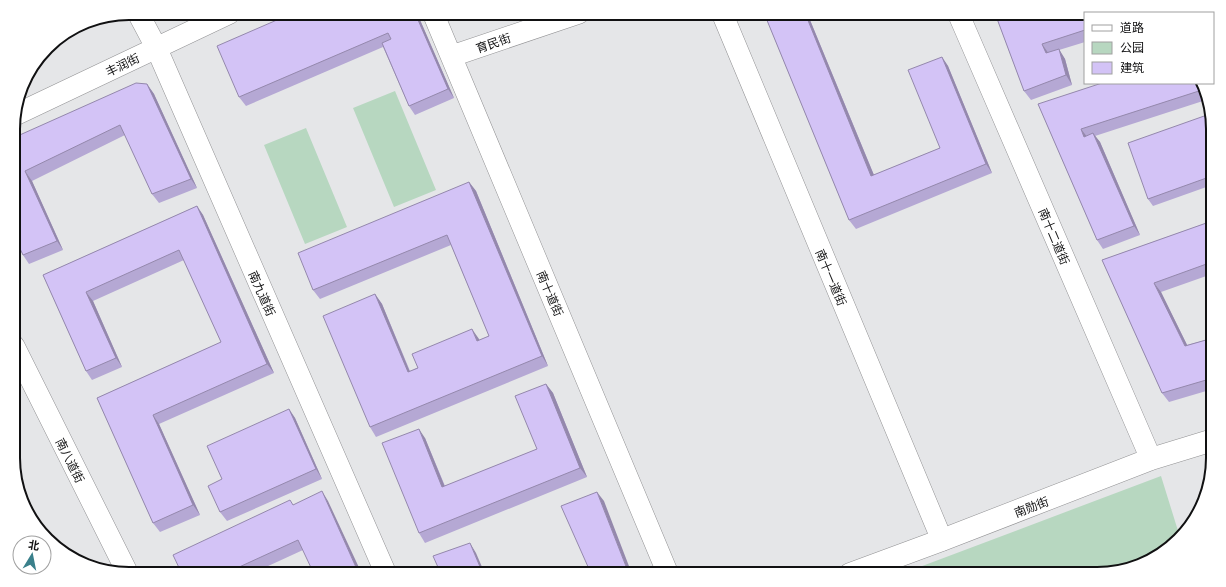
<svg xmlns="http://www.w3.org/2000/svg" width="1226" height="587" viewBox="0 0 1226 587" font-family="Georgia,'Noto Sans SC',serif">
  <style>
    .green { fill: #b7d7c0 }
    .lines { fill: none; stroke-linecap: round; stroke-linejoin: round }
    .tertiary-casing { stroke: #929294; stroke-width: 22 }
    .secondary-casing { stroke: #929294; stroke-width: 23 }
    .tertiary { stroke: #fff; stroke-width: 21 }
    .secondary { stroke: #fff; stroke-width: 22 }
    .wall { fill: #b5a8d4 }
    .shaded-wall { fill: #9488ac }
    .building { fill: #d3c3f6; stroke: #9488ac }
    .labels { text-anchor: middle; dominant-baseline: central; stroke-width: 4; stroke-linejoin: round; paint-order: stroke }
    .street-label { font-size: 12px; fill: #111112; stroke: #fff }
    .rim { fill: none; stroke: #111112; stroke-width: 2 }
  </style>
  <rect width="100%" height="100%" fill="#e5e6e8"/>
  <path class="green" d="M395,91l41,99 -42,17 -41,-99z
    M306,128l41,99 -42,17 -41,-99z
    M1161,476l18,58 -18,20 -57,20h-203z"/>
  <g class="lines">
    <g class="tertiary-casing">
      <path id="tertiary" d="M138,13l18,34 230,527
        M433,13l235,561
        M722,13l220,527
        M958,13l193,446
        M452,56l127,-43
        M15,115l215,-102
        M14,346l114,228"/>
    </g>
    <g class="secondary-casing">
      <path id="secondary" d="M850,574l92,-34 209,-81 62,-19"/>
    </g>
    <use href="#tertiary" class="tertiary"/>
    <use href="#secondary" class="secondary"/>
  </g>
  <path class="wall" d="M293,13h124l37,85 -39,17 -6,-9 -26,-59 -137,59 -7,-9z
    M764,13h63l-17,7 64,155 66,-27 2,-91 6,9 44,107 -136,56 -7,-9z
    M997,13h6l-5,2z
    M1085,13v29l-26,8 6,9 7,26 -41,15 -7,-9 -28,-75z
    M1199,83l7,17 -111,36 5,6 40,93 -37,14 -6,-9 -59,-136z
    M147,84l7,10 43,94 -38,15 -7,-9 -27,-59 -93,46 31,69 -34,14 -6,-9 -10,-117z
    M1212,122v63l-59,21 -5,-7z
    M469,182l7,9 72,175 -172,71 -6,-10 5,-133 7,10 28,67 69,-32v1l10,-4 -38,-91 -131,54 -7,-9z
    M197,206l6,9 71,158 -115,51 41,91 -40,17 -7,-9 -56,-125 124,-56 -37,-82 -91,41 29,66 -30,13 -6,-9 -43,-96z
    M1212,221v53l-51,18 26,53 26,-7v51l-44,13 -7,-9 -60,-133z
    M546,384l7,9 34,84 -162,66 -6,-10 6,-95 20,48 92,-37z
    M289,409l6,9 27,61 -95,42 -7,-9 2,-33z
    M328,501l-25,49 -52,24h-69l111,-69z"/>
  <path class="shaded-wall" d="M415,13h2l37,85 -6,-9z
    M805,13l5,7 68,165 -7,-9z
    M1042,44l7,10 -3,-1z
    M1059,49l6,10 7,26 -6,-10z
    M942,57l6,9 44,107 -6,-9z
    M147,84l7,10 43,94 -6,-9z
    M1207,115l5,7v8z
    M1081,129l7,9 -4,-1z
    M1093,133l7,9 40,93 -6,-9z
    M25,171l7,10 31,69 -6,-9z
    M469,182l7,9 72,175 -6,-10z
    M197,206l6,9 71,158 -7,-9z
    M1154,283l7,9 31,63 -7,-9z
    M86,292l7,9 29,66 -6,-9z
    M375,294l7,10 32,78 -6,-10z
    M472,329l7,10 5,12 -7,-10z
    M546,384l7,9 34,84 -7,-9z
    M289,409l6,9 27,61 -6,-10z
    M153,415l6,9 41,91 -7,-10z
    M419,429l6,9 24,59 -7,-10z
    M322,491l6,10 34,73h-3z
    M597,492l7,9 28,73h-3z
    M470,543l6,10 9,21h-2z"/>
  <path class="building" d="M293,13h122l33,76 -39,17 -27,-63 9,-4 -3,-6 -149,64 -22,-51z
    M764,13h41l66,163 69,-28 -32,-78 34,-13 44,107 -137,56z
    M1007,13h78v17l-43,14 4,9 13,-4 7,26 -42,16 -28,-75z
    M136,83l11,1 44,95 -39,15 -32,-69 -95,46 32,70 -34,14 -9,-19 -1,-98z
    M1102,83h97l3,7 -121,39 3,8 9,-4 41,93 -37,14 -59,-136z
    M1207,115l5,15v46l-64,23 -20,-56z
    M469,182l73,174 -172,71 -47,-111 52,-22 33,78 10,-4 -6,-14 60,-25 5,12 12,-5 -42,-101 -134,55 -15,-37z
    M197,206l70,158 -114,51 40,90 -40,18 -56,-125 124,-56 -42,-92 -93,42 30,66 -30,13 -43,-96z
    M1212,221v41l-58,21 31,63 28,-8v40l-51,15 -60,-133z
    M546,384l34,84 -161,65 -37,-90 37,-14 23,58 95,-38 -22,-53z
    M289,409l27,60 -96,43 -12,-26 14,-7 -15,-33z
    M322,491l37,83h-45l-16,-34 -74,34h-42l-9,-19 117,-55 3,5z
    M597,492l32,82h-54l14,-5 -28,-63z
    M470,543l13,31h-42l-8,-18z"/>
  <g class="labels">
    <g class="street-label">
      <text transform="translate(493 42) rotate(-19)">育民街</text>
      <text transform="translate(122 64) rotate(-26)">丰润街</text>
      <text transform="translate(1055 236) rotate(67)">南十二道街</text>
      <text transform="translate(832 277) rotate(67)">南十一道街</text>
      <text transform="translate(263 293) rotate(66)">南九道街</text>
      <text transform="translate(551 293) rotate(67)">南十道街</text>
      <text transform="translate(71 460) rotate(63)">南八道街</text>
      <text transform="translate(1031 506) rotate(-21)">南勋街</text>
    </g>
  </g>
  <path d="M0 0H1226V587H0ZM129 20H1097A109 109 0 0 1 1206 129V458A109 109 0 0 1 1097 567H129A109 109 0 0 1 20 458V129A109 109 0 0 1 129 20Z" fill="#fff" fill-rule="evenodd"/>
  <path class="rim" d="M129 20H1097A109 109 0 0 1 1206 129V458A109 109 0 0 1 1097 567H129A109 109 0 0 1 20 458V129A109 109 0 0 1 129 20Z"/>
  <rect x="1084" y="12" width="130" height="72" fill="#ffffff" stroke="#a0a0a0"/>
  <rect x="1092" y="25" width="20" height="6" fill="#ffffff" stroke="#a0a0a0"/>
  <text x="1120" y="32" font-size="12" fill="#111112">道路</text>
  <rect x="1092" y="42" width="20" height="12" fill="#b7d7c0" stroke="#a0a0a0"/>
  <text x="1120" y="52" font-size="12" fill="#111112">公园</text>
  <rect x="1092" y="62" width="20" height="12" fill="#d3c3f6" stroke="#a0a0a0"/>
  <text x="1120" y="72" font-size="12" fill="#111112">建筑</text>
  <g transform="translate(32 555) rotate(10)"><circle r="19" fill="#ffffff" stroke="#a0a0a0"/>
  <path d="M0-3L7 15L0 10L-7 15Z" fill="#3a808b"/>
  <text y="-6" font-size="11" font-weight="bold" text-anchor="middle" fill="#111112">北</text>
  </g>
</svg>
